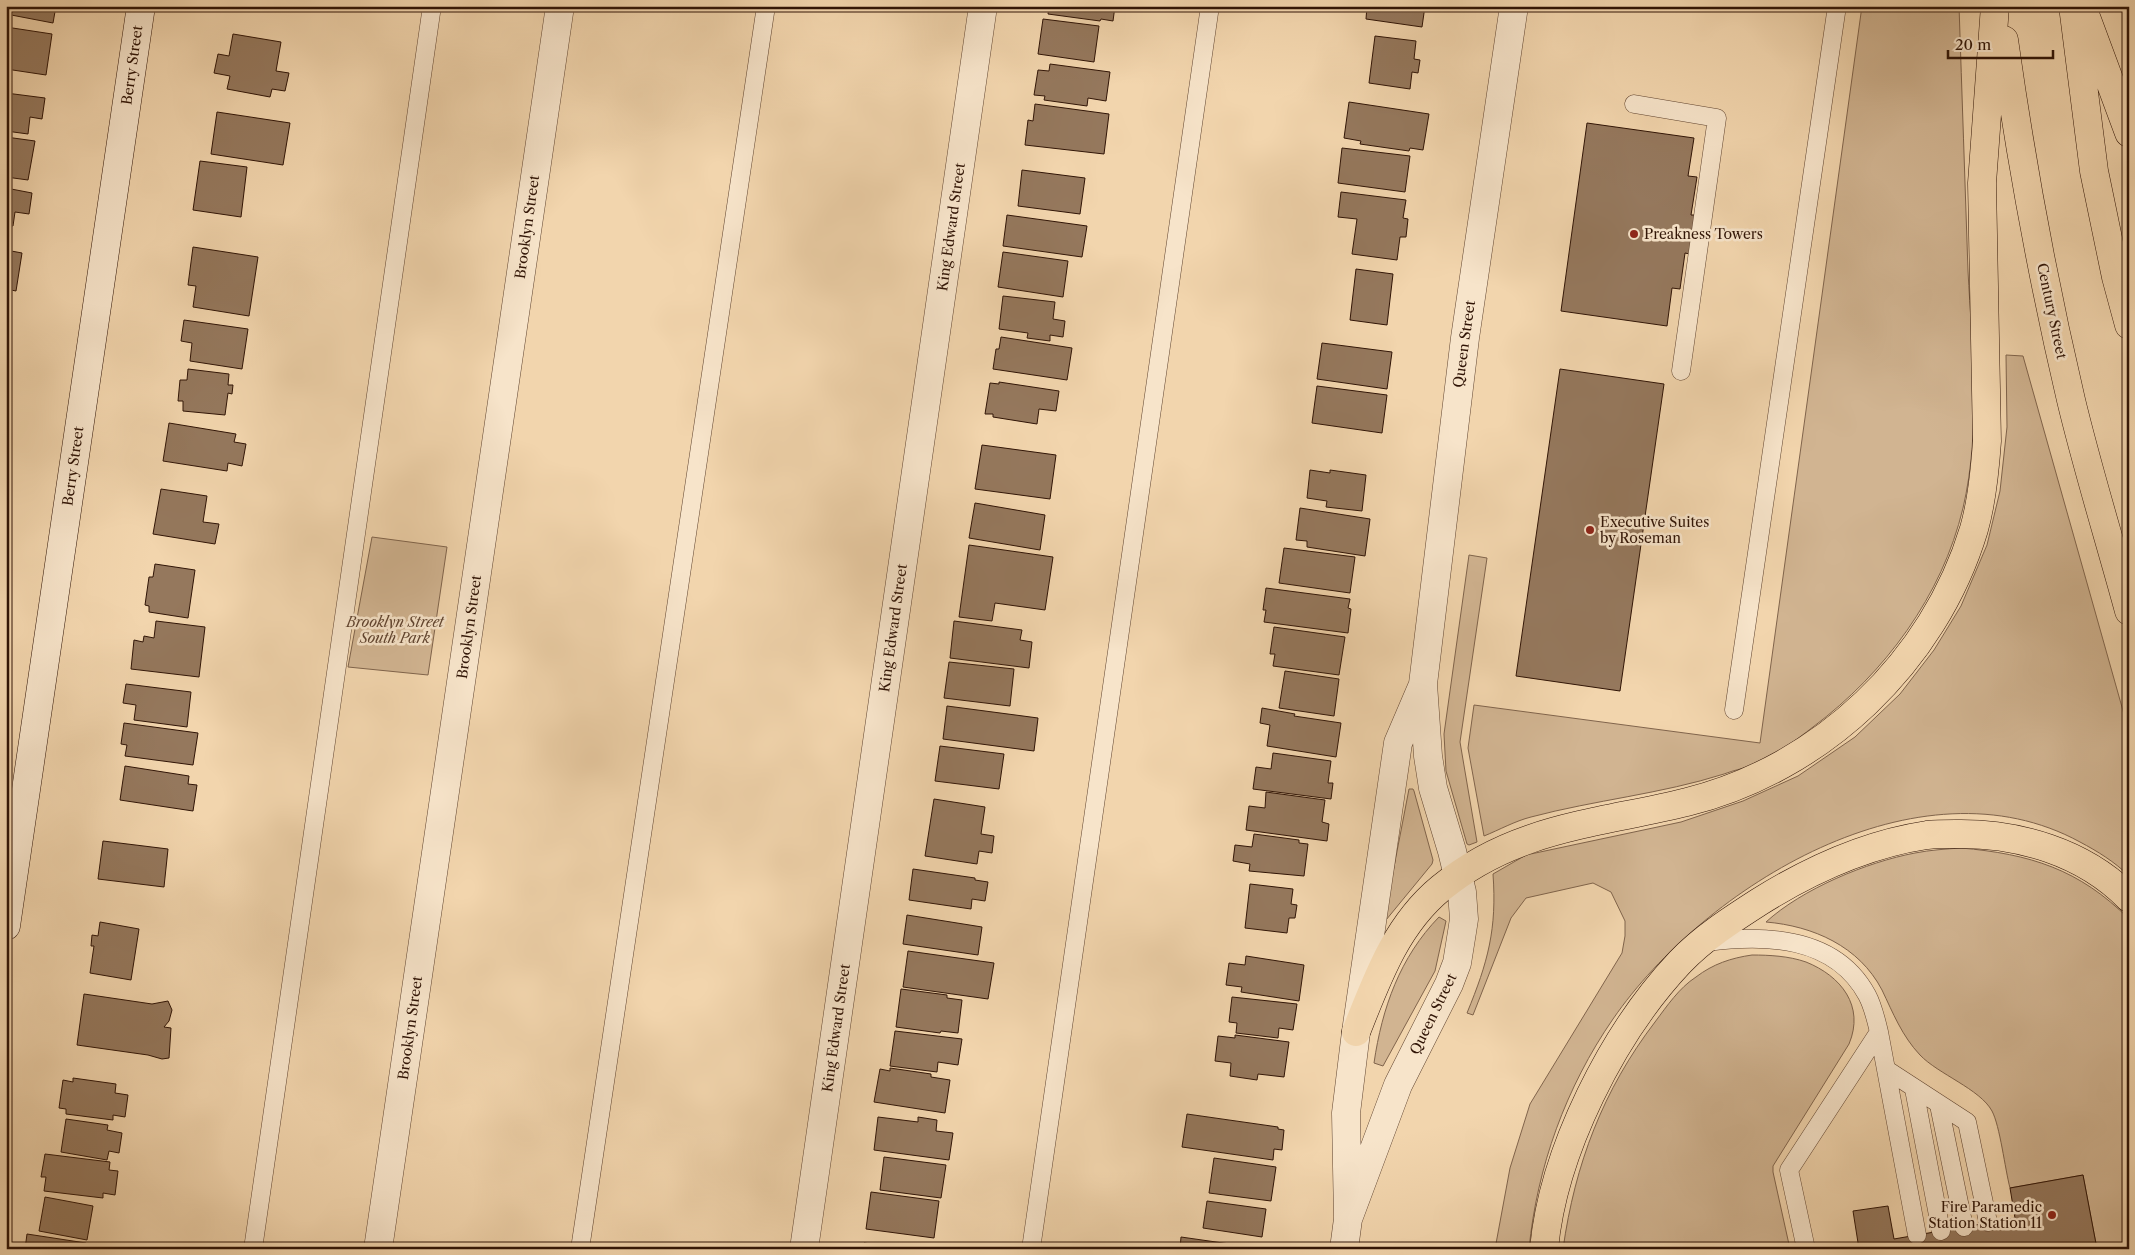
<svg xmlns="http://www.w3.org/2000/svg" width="2135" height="1255" viewBox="0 0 2135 1255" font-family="'Libre Caslon Text',serif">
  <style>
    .green { fill: #d1b491; stroke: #80644c }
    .building { fill: #95785d; stroke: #301406 }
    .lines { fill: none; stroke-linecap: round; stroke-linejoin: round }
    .lane-casing { stroke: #604430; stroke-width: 19 }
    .street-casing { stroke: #604430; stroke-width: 29 }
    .secondary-casing { stroke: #301406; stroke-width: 29 }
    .primary-casing { stroke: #301406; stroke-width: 29 }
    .highway-casing { stroke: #301406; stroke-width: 29 }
    .lane { stroke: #f7e4ca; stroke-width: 18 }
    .street { stroke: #f7e4ca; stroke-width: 28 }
    .secondary { stroke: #f7e4ca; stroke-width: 28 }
    .primary { stroke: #f2d5ad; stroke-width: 28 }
    .highway { stroke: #f2d5ad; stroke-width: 28 }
    .poi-dot { fill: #8f2418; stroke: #f7e4ca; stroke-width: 2 }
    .labels { text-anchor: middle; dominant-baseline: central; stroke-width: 5; stroke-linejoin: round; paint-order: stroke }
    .street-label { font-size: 14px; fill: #301406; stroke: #f7e4ca }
    .poi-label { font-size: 14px; fill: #301406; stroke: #f7e4ca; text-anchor: start }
    .park-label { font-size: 14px; font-style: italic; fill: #604430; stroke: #f7e4ca }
  </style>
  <rect width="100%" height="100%" fill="#f2d5ad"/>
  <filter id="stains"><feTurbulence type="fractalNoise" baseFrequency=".004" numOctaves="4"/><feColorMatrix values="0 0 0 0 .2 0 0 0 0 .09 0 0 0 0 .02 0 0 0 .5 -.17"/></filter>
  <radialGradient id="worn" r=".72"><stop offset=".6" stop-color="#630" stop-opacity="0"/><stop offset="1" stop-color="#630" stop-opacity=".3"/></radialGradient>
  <path class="green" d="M1862,6h97c3,89 6,177 9,265 4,78 13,160 -5,237 -21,88 -78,165 -150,219 -17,13 -37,28 -57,37 -10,4 -22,6 -32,10 -63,20 -129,26 -193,43 -16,4 -32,13 -47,19l-16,-88 6,-43 286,38z
    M2006,355l17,1 106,376v144c-14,-14 -32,-25 -49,-34 -161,-88 -375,44 -467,177 -47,68 -76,148 -84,230h-34l15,-81 20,-64 92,-151 3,-17v-15l-14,-29 -18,-9 -67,15 -15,20 -38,97 -6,-2c21,-51 30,-84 26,-139l33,-19 155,-33 62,-21 55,-25 57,-39 45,-43 34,-44 27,-44 26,-61 13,-54 7,-64z
    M372,537l75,10 -19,128 -80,-8z
    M1469,555l18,3 -27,184 17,100 -8,3 -2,-1 -21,-73 -2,-37z
    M1409,789h4l1,2 19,69 -1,4 -46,56 -2,-1z
    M1961,848c69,6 118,21 168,71v330h-32l-14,-74 -73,13c-5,-19 -10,-62 -18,-77 -12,-22 -54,-37 -72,-56 -18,-19 -27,-42 -38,-65 -23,-44 -69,-64 -116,-68 36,-33 101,-60 149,-69 15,-3 31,-4 46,-5z
    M1439,917l7,4 -11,50 -52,95 -9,-3c8,-55 26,-106 65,-146z
    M1752,955c17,0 37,1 54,7 35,14 59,44 43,82l-76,122v6l17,77h-227c12,-85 40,-159 92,-227 12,-16 24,-34 41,-45 17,-13 35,-19 56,-22z"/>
  <path class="building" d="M6,6h50l-3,17 -47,-9z
    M1049,6h66l-2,15 -12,-2 -1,2 -52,-7z
    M1367,6h58l-3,21 -56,-8z
    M1043,19l56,7 -5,36 -56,-8z
    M6,27l46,7 -6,41 -40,-6z
    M233,34l48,8 -5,29 13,2 -4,18 -13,-2 -2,8 -43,-8 3,-13 -16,-3 4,-19 11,2z
    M1375,36l41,5 -2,18 6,1 -2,13 -6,-1 -2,17 -41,-6z
    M1050,64l60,8 -4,29 -18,-3 -1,8 -43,-6 1,-4 -11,-1 4,-25 11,1z
    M6,93l39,5 -3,21 -12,-2 -2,17 -22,-3z
    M1349,102l80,12 -6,36 -13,-2 -1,3 -49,-7 1,-3 -17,-3z
    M1035,104l74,10 -5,40 -79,-9 3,-25 5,1z
    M217,112l73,11 -7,42 -72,-11z
    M1587,123l107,15 -6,38 9,1 -6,38h9l-6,40 -9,-2 -5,36 -8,-1 -5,38 -106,-15z
    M6,137l29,4 -7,39 -22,-3z
    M1342,148l68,8 -5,36 -67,-9z
    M200,161l47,6 -6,50 -48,-7z
    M1022,170l63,8 -5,36 -62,-8z
    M6,188l26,5 -3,21 -14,-2 -2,14 -7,-1z
    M1341,192l65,8 -3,18 5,1 -2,18h-6l-3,23 -45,-6 5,-35 -19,-2z
    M1007,215l80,11 -5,31 -79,-11z
    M193,247l65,10 -9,59 -56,-9 3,-21 -8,-1z
    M6,250l16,3 -6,38 -10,-2z
    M1003,252l65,9 -5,36 -65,-10z
    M1356,269l37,5 -6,51 -37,-5z
    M1003,296l52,6 -2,17 12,2 -2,16 -13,-2v6l-23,-3 1,-5 -29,-4z
    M184,320l64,9 -6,40 -52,-8 2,-18 -11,-2z
    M1001,337l71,11 -5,32 -74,-11 3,-20h3z
    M1322,343l70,9 -5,37 -70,-10z
    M188,369l41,5 -1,11h5l-1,9 -4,-1 -3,22 -42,-4v-10h-5l2,-21h7z
    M1560,369l104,15 -44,307 -104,-15z
    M999,382l60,9 -3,20 -17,-2 -2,15 -44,-7v-3h-8l5,-31 9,1z
    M1317,386l70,9 -5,38 -70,-10z
    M169,423l67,11 -2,8 12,2 -4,22 -14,-3 -1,8 -64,-10z
    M982,445l74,10 -6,44 -75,-10z
    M1310,470l20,3v-3l36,5 -4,36 -36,-4 1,-6 -20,-3z
    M161,489l46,7 -4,26 16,2 -4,20 -62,-10z
    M975,503l70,12 -5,35 -71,-12z
    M1300,508l70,11 -5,37 -58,-9v-6l-11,-1z
    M969,545l84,12 -8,53 -50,-7 -3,18 -33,-4z
    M1284,548l71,9 -5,36 -71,-10z
    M155,564l40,6 -7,48 -39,-6v-6l-4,-1 4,-28h4z
    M1266,588l84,11 -2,9 3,1 -3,24 -84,-11 2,-12h-3z
    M156,621l49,6 -6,50 -68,-8 3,-29 9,2 1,-6 10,2z
    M954,621l68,9 -2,10 12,2 -3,26 -79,-10z
    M1274,627l71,10 -6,38 -66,-9 2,-12h-5z
    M949,662l65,7 -4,37 -66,-8z
    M1285,671l54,8 -5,37 -55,-8z
    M126,684l65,8 -4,35 -53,-7 2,-15 -13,-2z
    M947,706l91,12 -4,33 -91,-12z
    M1262,708l33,6 -1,2 47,7 -5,34 -69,-11 3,-21 -10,-2z
    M124,723l74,10 -5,32 -68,-9 2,-11 -6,-1z
    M940,746l64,8 -5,35 -64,-8z
    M1273,753l58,8 -3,22h5l-2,16 -78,-10 3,-22 15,2z
    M125,766l64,10 -1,8 9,1 -4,26 -73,-11z
    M1266,792l59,8 -3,22 7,2 -2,17 -81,-11 3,-24 16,2z
    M934,799l51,8 -4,27 13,2 -2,17 -13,-2 -2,13 -52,-8z
    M1254,834l45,6v3l9,1 -4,32 -55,-5 1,-7 -17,-3 2,-16 17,2z
    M103,841l65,8 -4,38 -66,-8z
    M913,869l62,9v2l13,2 -3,19 -13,-2 -1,10 -62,-9z
    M1250,884l43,5 -2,15 6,1 -2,13h-6l-2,15 -42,-5z
    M907,915l75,12 -4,28 -75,-11z
    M100,922l39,7 -8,51 -41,-7 4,-27h-3l1,-11 6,1z
    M908,951l86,12 -6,36 -85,-12z
    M1246,956l58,9 -5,36 -58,-9 1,-5 -16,-2 3,-22 16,2z
    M901,989l46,6v3l15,2 -4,33 -17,-2 -1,2 -44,-6z
    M84,994l68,10 16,-3 4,9 -3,11 -5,6 7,1 -2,30 -7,1 -14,-4 -71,-10z
    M1232,997l65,7 -4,26 -14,-2 -1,10 -42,-5 1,-10 -8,-1z
    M895,1031l67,8 -4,26 -20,-3 -1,10 -47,-6z
    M1235,1035l54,7 -5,35 -26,-3 -1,6 -27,-4 1,-13 -16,-2 3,-25 17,2z
    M890,1068l41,6v3l19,3 -5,33 -71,-11 6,-33 10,2z
    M73,1078l43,6 -1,9 13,2 -3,22 -12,-2v5l-47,-6v-5l-7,-1 4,-28 10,2z
    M1187,1114l91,13v2l6,1 -2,20 -8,-1 -1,11 -91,-13z
    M878,1117l40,5v-5l19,3 -1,11 17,2 -4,27 -75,-10z
    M66,1119l42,6 -1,5 15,3 -3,20 -10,-2 -2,9 -46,-8z
    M45,1154l65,8 -1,8 9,1 -3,24 -12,-2v5l-59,-7 2,-14h-5z
    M884,1157l62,8 -5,33 -61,-8z
    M1214,1158l62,9 -5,34 -62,-8z
    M2083,1175l14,74h-238l-6,-38 35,-5 6,33 121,-21 -5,-30z
    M871,1192l68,9 -5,37 -68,-9z
    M45,1197l48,9 -6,34 -48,-9z
    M1207,1201l59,8 -4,28 -59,-9z
    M27,1234l59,9v6h-61z
    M1181,1237l77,11v1h-78z
    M864,1243l43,6h-44z"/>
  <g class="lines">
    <g class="lane-casing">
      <path id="lane" d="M1634,104l83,14 -36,253
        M1734,710l103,-704
        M1707,942c58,-8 128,-6 160,53 6,11 9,24 12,37l38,203
        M1887,1070l80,52 21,100
        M1914,1089l27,142
        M1939,1105l25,122
        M253,1249l179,-1243
        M580,1249l186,-1243
        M1031,1249l179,-1243
        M1806,1249l-17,-79 90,-138"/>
    </g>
    <g class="street-casing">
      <path id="street" d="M1348,1219l50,-134 51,-101 8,-21 5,-31 2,-13 -2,-27 -10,-41 -19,-63 -5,-32 -5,-72 42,-346 49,-332
        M378,1249l182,-1243
        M804,1249l179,-1243
        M1344,1249l4,-30 -2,-106 10,-81 42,-289 24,-56"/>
    </g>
    <g class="secondary-casing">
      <path id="secondary" d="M6,926l135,-920"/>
    </g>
    <g class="primary-casing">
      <path id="primary" d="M2073,6l21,165 22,106 13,48
        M2086,17l43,116
        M2004,40c17,121 39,241 67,360 17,71 39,141 58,211
        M1356,1032c21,-53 40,-107 85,-144 74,-61 157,-64 246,-86 134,-33 247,-140 287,-273 8,-28 11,-59 13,-88l-5,-258 13,-177"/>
    </g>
    <g class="highway-casing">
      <path id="highway" d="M1544,1249c9,-98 69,-216 136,-287 23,-24 51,-42 79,-60 51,-32 108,-58 168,-67 9,-1 19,-1 29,-1 62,-1 128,18 173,64"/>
    </g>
    <use href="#lane" class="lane"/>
    <use href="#street" class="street"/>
    <use href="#secondary" class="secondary"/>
    <use href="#primary" class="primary"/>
    <use href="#highway" class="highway"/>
  </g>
  <g class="poi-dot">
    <circle cx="1634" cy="234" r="5"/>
    <circle cx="1590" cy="530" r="5"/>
    <circle cx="2052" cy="1215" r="5"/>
  </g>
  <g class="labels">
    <g class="street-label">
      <text transform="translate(132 65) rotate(-82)">Berry Street</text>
      <text transform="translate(527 227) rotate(-82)">Brooklyn Street</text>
      <text transform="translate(951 227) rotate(-82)">King Edward Street</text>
      <text transform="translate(2052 311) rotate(78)">Century Street</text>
      <text transform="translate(1464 344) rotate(-82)">Queen Street</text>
      <text transform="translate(73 466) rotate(-82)">Berry Street</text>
      <text transform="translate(469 627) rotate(-82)">Brooklyn Street</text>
      <text transform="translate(893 628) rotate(-82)">King Edward Street</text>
      <text transform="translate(1433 1014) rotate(-64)">Queen Street</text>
      <text transform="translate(410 1028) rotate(-82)">Brooklyn Street</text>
      <text transform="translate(836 1028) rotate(-82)">King Edward Street</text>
    </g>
    <g class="poi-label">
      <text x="1644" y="234">Preakness Towers</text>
      <text x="1600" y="522">Executive Suites<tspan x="1600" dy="16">by Roseman</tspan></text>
      <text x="2042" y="1207" text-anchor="end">Fire Paramedic<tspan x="2042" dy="16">Station Station 11</tspan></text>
    </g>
    <g class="park-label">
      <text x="395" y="622">Brooklyn Street<tspan x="395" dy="16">South Park</tspan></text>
    </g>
  </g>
  <rect width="2135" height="1255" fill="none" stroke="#f2d5ad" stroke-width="25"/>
  <rect x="8" y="8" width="2120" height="1240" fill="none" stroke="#301406" stroke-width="2.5"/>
  <rect x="12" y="12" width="2110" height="1230" fill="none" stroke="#301406"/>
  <path d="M1948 50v8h105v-8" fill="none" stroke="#301406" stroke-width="2.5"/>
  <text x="1955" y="50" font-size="15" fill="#301406" stroke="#f7e4ca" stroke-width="4" paint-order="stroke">20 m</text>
  <rect width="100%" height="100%" filter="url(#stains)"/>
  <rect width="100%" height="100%" fill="url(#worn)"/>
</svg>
